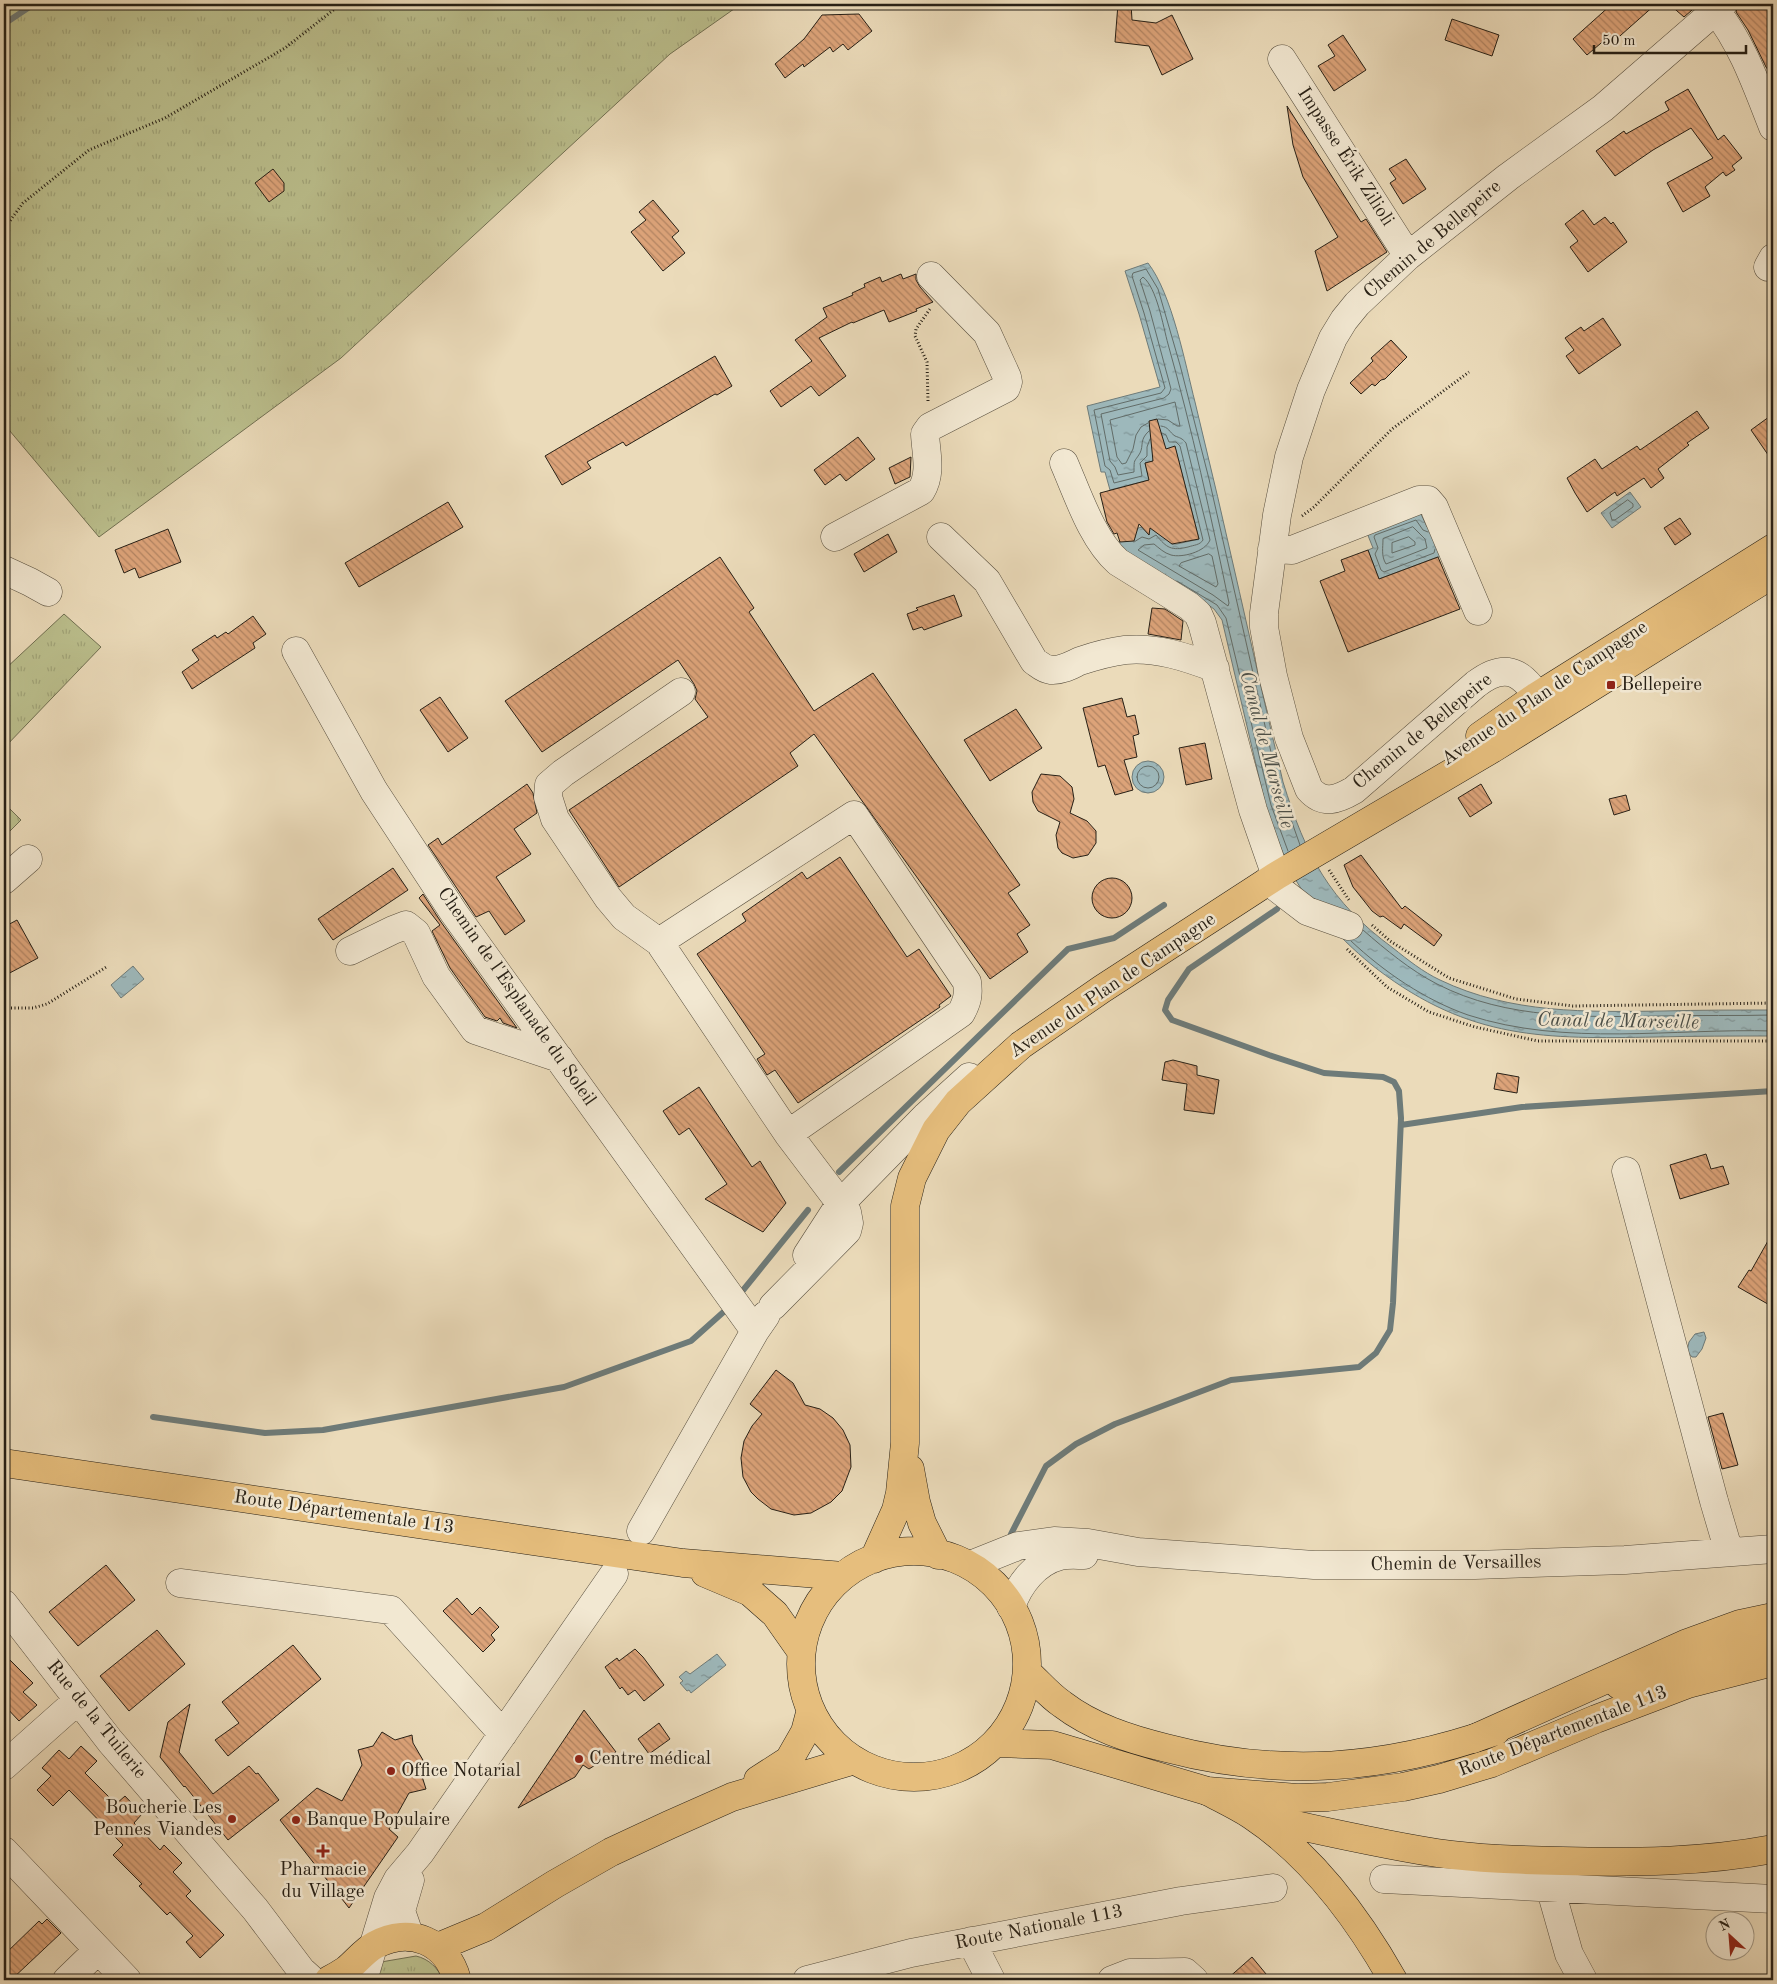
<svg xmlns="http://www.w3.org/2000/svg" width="1777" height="1984" viewBox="0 0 1777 1984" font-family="'Old Standard TT',serif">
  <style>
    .grass { fill: url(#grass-tufts); stroke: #717052 }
    .water { fill: url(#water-ripples); stroke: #6e7b79 }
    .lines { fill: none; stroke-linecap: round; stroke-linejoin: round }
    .shore { stroke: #626c68; stroke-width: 1 }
    .stream { stroke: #6e7b79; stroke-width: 6 }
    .building { fill: url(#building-back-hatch); stroke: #272016 }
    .minor-casing { stroke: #584f3f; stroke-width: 29 }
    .major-casing { stroke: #272016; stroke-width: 29 }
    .highway-casing { stroke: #272016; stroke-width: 29 }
    .path { stroke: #272016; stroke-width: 3; stroke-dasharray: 1 2.5; stroke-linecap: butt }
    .minor { stroke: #f2e8d2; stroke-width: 28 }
    .major { stroke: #e6be7d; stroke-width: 28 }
    .highway { stroke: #e6be7d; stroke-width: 28 }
    .poi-dot { fill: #8f2418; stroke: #f2e8d2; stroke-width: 2 }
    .labels { text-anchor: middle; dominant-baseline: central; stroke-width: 5; stroke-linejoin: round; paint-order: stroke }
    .street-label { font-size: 19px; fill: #272016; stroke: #f2e8d2 }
    .poi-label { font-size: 19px; fill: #272016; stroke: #f2e8d2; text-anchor: start }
    .water-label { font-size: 20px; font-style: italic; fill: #4a4e48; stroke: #f2e8d2 }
  </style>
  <defs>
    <pattern id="grass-tufts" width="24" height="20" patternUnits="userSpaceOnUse" patternTransform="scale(1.25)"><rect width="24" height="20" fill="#bbbf8d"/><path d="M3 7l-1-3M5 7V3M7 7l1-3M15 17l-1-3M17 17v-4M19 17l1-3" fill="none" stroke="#a1a479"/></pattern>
    <pattern id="water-ripples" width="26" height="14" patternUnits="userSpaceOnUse" patternTransform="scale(1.25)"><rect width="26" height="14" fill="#9db8bb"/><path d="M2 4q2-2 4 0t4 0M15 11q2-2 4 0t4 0" fill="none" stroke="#809597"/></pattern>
    <pattern id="building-back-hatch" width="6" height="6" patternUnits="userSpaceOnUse" patternTransform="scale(1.25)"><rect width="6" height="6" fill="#dca379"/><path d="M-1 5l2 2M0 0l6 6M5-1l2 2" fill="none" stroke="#b28462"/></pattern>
  </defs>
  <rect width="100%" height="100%" fill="#ebdbba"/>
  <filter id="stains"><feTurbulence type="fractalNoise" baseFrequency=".004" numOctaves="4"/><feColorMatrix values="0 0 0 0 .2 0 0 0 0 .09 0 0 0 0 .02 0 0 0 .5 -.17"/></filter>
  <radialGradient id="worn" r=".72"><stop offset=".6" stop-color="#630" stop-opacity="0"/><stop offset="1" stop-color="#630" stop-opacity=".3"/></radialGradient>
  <path class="grass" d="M4,4h737l-71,50 -329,304 -242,179 -95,-113z
    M64,614l37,33 -97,101v-78z
    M4,803l17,17 -17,17z
    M416,1956c13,3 22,12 27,24h-67l5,-18z"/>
  <path class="water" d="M1148,263c24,31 37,100 47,139 31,126 58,253 88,380 23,74 46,119 110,166 15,12 30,24 47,32 71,34 147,32 223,31 37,-1 74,-1 110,-1v26c-39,0 -78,0 -117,1 -111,2 -186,3 -279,-68 -32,-25 -71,-65 -88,-102 -9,-20 -16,-40 -23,-60l-44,-187 -8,-11 -7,-5 -83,-51 -5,-11 14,-6 2,2v-9l10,-3 4,9v-10l23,19h5l22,-5 -24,-92 -9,2 -13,-6v18l-8,2 4,17 -39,10 -5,-18h-4l-14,-66 73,-19 -21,-73 -14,-43z
    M1630,492l11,15 -29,21 -11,-15z
    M1420,512l7,15 5,-1 11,29 -64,24 -11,-29 5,-2 -6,-15z
    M1132 777a16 16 0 1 1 32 0a16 16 0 1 1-32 0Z
    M133,966l11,13 -23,19 -10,-13z
    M1704,1332l2,6 -4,11 -6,8h-4l-5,-6 2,-9 6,-8z
    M717,1654l9,11 -35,28 -2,-3 -2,1 -7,-8 3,-2 -4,-4 7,-6 4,3z"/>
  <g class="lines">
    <path class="shore" d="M1148,423l-7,4 -5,8 -3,14 -7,14 -4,1 -5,-7 -7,-37 65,-18 5,24h-3l-9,-6 -10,-1
      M1149,431c-10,9 -5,14 -9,22 -6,10 -6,5 -6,19l-16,3 -3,-8 -5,-6 -9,-47 63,-16 5,-4 2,-5 -21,-78 -10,-31 3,-3c14,11 20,49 25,67 24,85 43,172 61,259l-1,3 -15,-11 -75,-45 6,-5 10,-1c5,4 10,9 17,11 11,3 34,-3 39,-15l-24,-97c-4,-5 -6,-5 -11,-7 -6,-4 -6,-9 -14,-10
      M1150,439l-3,8v9l-7,7 2,13 -28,7 -4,-13 -5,-4 -11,-56 67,-17 4,-5 -21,-75 -12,-37 1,-3 13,-4 12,20 22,76 29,114 69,304 22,62
      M1628,500l5,4v3l-18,13h-3l-2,-7z
      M1413,527l12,12 2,9 -41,16c-5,-8 -3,-16 -3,-25z
      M1428,532l-5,-2 -7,-10 -41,15 -1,2 4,11 -3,6 6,16 3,2 50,-19 1,-4
      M1409,537l6,5v3l-23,8v-10z
      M1134,542l8,-5 7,2 7,-4c11,13 15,16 32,12 6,-2 12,-2 15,-7l-23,-94 -4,-4h-7l-3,-7 -4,-2
      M1209,554l3,2 6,28 -2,3 -37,-21 2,-3z
      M1177,581l40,24 9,13 45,187 17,46
      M1137 777a11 11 0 1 1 22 0a11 11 0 1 1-22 0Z
      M1363,930c23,20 47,40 74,54 70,36 150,33 226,32 37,-1 74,0 110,-1
      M1351,941c33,31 74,59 117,74 98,32 205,13 305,16"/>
    <path class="stream" d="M4,24l30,-20
      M1401,1125l121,-18 251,-16
      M839,1172l229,-223 46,-11 50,-33
      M740,1294l68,-84
      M153,1417l112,16 58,-3 241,-43 127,-46 37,-33
      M1011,1534l35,-68 30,-22 39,-20 116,-44 128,-13 17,-14 14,-23 3,-27 8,-185 -2,-27 -5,-9 -11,-5 -59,-4 -55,-18 -97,-35 -7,-10 3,-10 21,-31 88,-60"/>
  </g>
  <path class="building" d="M1118,4h13l1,16 24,3 16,-8 21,44 -31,16 -13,-29 -34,-4z
    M1612,4h44l-44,39 -5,-5 -20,17 -14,-16z
    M1669,4h30l-15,13z
    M1738,4h35v73l-7,-10 -18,-37 -12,-18z
    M859,14l13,17 -24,19 -5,-6 -10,8 -3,-5 -26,20 -1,-3 -18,14 -10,-14 29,-25 18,-24z
    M1452,19l47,16 -7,21 -47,-16z
    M1343,35l23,35 -32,21 -16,-25 17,-10 -7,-11z
    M1688,89l30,51 6,-5 18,23 -10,8 3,4 -9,6 -3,-4 -18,15 5,9 -27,16 -16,-29 46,-25 -22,-30 -38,22 -38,26 -19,-25 28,-20 2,3 43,-24 -4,-8z
    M1287,106l74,116 5,-3 21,33 -60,39 -12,-40 23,-14 -35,-60 -10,-32z
    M1406,159l20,30 -23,15 -13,-21 6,-4 -7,-10z
    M273,169l11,14v8l-15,11 -14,-19z
    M653,200l26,31 -7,6 13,16 -22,18 -32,-39 15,-12 -7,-8z
    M1583,210l11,15 11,-8 6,7 2,-2 14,20 -39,30 -18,-25 8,-6 -13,-17z
    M901,274l2,5 13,-5v6l4,7 13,15 -17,7 1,2 -28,11 -5,-12 -31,13 -1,-1 -33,16 27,38 -27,20 -8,-10 -30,21 -11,-16 42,-30 -17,-21 32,-23 -4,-9 30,-13 -1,-2 13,-6 -1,-3 7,-3 9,-4 2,5z
    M1603,318l18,27 -42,29 -13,-18 8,-6 -9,-12 16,-11 3,4z
    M1391,340l16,17 -22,22 -4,1 -6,6 -3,-2 -11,10 -11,-11 23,-22 -2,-3z
    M715,356l17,30 -15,9 -2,-1 -89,52 -3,-4 -36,20 4,6 -29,17 -17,-29z
    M1697,411l12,17 -22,15 2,2 -31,24 6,9 -13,10 -7,-10 -27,18 -2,-4 -28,20 -12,-19 -8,-15 28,-19 7,10 35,-23 3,4z
    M1773,414v48l-22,-32z
    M1157,419l9,30 9,-3 24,93 -27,5 -22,-16 -1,7 -10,-11 -5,17 -14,1 -3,-9 -3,1 -7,-12 -7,-29 49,-13 -4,-17 8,-2 -4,-40z
    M858,437l17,22 -29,22 -6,-7 -15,11 -11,-15z
    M911,457l-1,20 -15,7 -6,-16z
    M448,502l15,25 -104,60 -14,-24z
    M1680,518l11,16 -16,11 -11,-17z
    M168,529l13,33 -42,16 -4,-10 -11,5 -9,-23z
    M888,534l9,18 -33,20 -10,-18z
    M1368,550l11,29 59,-22 22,52 -112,43 -28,-71 25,-10 -4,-11z
    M720,557l34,51 -5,4 65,99 59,-38 147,212 -12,8 22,32 -13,9 11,18 -38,27 -176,-245 -24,19 8,13 -179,121 -50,-77 139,-93 -13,-18 2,-8 -3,-7 -16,-24 -136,92 -37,-51z
    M954,595l8,21 -38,14 -2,-3 -9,3 -6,-16 11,-4 -2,-2z
    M1152,608l13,1 18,12 -2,19 -33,-6z
    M253,616l13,18 -13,9 2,5 -63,41 -10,-17 17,-12 -7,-10 23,-15 2,3 9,-6 2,2z
    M440,697l28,41 -20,14 -28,-42z
    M1122,698l5,19 8,-2 4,19 -6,2 4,21 -13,3 9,30 -18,5 -10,-30 -7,2 -15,-59z
    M1016,709l26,39 -52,33 -26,-41z
    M1205,743l7,36 -26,6 -7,-37z
    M1041,774l19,2 12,11 2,12 -4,14 17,8 9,10v12l-8,12 -15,3 -11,-5 -4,-5 -2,-13 4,-13 -22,-11 -5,-9 -1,-10z
    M527,784l6,9 4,20 -23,16 17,25 -35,23 29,44 -20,14 -16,-24 -13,6 -48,-72 10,-7 4,7z
    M1481,784l11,19 -22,14 -12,-19z
    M1626,795l4,15 -16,5 -5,-16z
    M1361,855l41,54 3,-3 37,29 -8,11 -30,-22 -3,5 -18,-13 -3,1 -8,-6 -19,-24 -9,-22z
    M840,857l67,100 12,-8 32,47 -12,9 1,2 -142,96 -23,-33 -8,5 -10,-16 8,-5 -68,-100 49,-33 -4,-7 60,-42 5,7z
    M393,868l15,22 -75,50 -15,-21z
    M1092 898a20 20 0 1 1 40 0a20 20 0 1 1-40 0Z
    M423,894l18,28 76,106 -14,-5 -3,-5 -3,3 -12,-4 -35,-49 -18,-37 8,-6 -21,-27z
    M17,920l21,38 -34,18v-49z
    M1173,1060l24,6v9l22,5 -5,34 -30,-4 3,-26 -25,-4 3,-18z
    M1497,1073l22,4 -2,16 -23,-4z
    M699,1087l53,80 8,-6 26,42 -23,29 -58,-33 22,-15 -38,-56 -10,7 -16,-24z
    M1706,1154l5,15 12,-3 6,18 -49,15 -10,-34z
    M1773,1232v75l-35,-20 11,-17 2,1z
    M776,1370l17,13 12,22 15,4 13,9 10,12 7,15 1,22 -9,24 -11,11 -20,11 -17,2 -23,-6 -13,-10 -7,-7 -8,-15 -2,-19 3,-17 8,-15 10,-12 -12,-10z
    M1723,1413l15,52 -16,4 -14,-52z
    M106,1565l29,35 -57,46 -29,-34z
    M457,1598l15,17 8,-8 19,20 -8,8 4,5 -12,12 -40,-41z
    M157,1630l28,34 -56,47 -29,-35z
    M293,1645l28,34 -93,77 -13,-16 24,-17 -17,-21z
    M635,1649l8,8 21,28 -20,16 -9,-11 -7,5 -6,-8 -2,2 -15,-22 12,-9 2,3z
    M4,1654l29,29 -10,9 14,13 -18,16 -15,-16z
    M190,1704l-11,48 34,42 36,-28 7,8 2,-1 21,27 -51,40 -43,-54 -1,1 -24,-30 8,-35z
    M584,1710l32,42 -27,17 -6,-4 -8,12 -57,31z
    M659,1723l11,16 -21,15 -11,-15z
    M382,1732l13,8 17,-5 1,8 14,24 -7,3 6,19 -17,4 -20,36 9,8 -49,71 -69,-88 37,-32 25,13 20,-36 -4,-15 15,-4z
    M81,1746l16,15 -12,12 31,31 9,-8 17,18 -8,9 26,27 4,-5 18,18 -9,9 18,19 -5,5 38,39 -24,23 -14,-16 7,-6 -23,-24 -3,3 -28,-29 3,-2 -29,-29 10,-10 -54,-55 -16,16 -16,-16 14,-14 -9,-8 17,-18 10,9z
    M47,1919l14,14 -50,47 -7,-7v-18l35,-34 3,3z
    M1252,1957l19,23h-45z"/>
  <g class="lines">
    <g class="minor-casing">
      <path id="minor" d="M1716,11c27,34 41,76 57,116
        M1282,59l126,197
        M1768,267l5,-9
        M1064,463c14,32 28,76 54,99l71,44 9,8 4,9 51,187 23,66
        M835,537l86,-46c11,-18 5,-37 4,-57l5,-7 76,-39 2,-6 -1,-5 -20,-44 -56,-57
        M941,537l46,44 47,80c6,4 9,8 17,9 10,1 20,-5 29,-9 15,-5 29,-9 45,-11 31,-3 61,7 90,18
        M1272,549l20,1 127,-50h9l6,7 44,104
        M4,570l26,12 18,10
        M296,651l78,140 80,122 301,418
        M681,692l-118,81 -14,12 -1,12 7,22 53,79 16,19 35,25 129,192 59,78 2,11 -2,8 -74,75
        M1549,713c-21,-31 -35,-58 -73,-29l-122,106c-17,10 -31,15 -45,-1l-20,-51 -16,-62 -9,-49v-14l13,-98 12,-58 22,-67 22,-52 11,-18 13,-16 51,-48 100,-79 95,-69 120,-104
        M4,880l24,-21
        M1268,881l39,30 42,15
        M659,942l195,-127 113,167c2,13 0,20 -6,31l-173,121
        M350,951l43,-21 13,-5 10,8 20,43 39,54 84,28
        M1626,1171l88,330 15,51
        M807,1255l33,-51 86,-88 43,-39
        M641,1531l114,-200 11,-16
        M973,1564l45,-18 36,-5 34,2 50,9 176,13h161l150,-5 148,-11
        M180,1583l211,27 112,124
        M4,1604l106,137 145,168 46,61 11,10
        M1011,1607c8,-23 25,-45 49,-51 8,-2 17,-1 24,-1
        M4,1766l73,-65
        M4,1851l123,129
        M1384,1879l389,20
        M1550,1887l19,67 14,26
        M410,1937l-9,-26 9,-31
        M971,1941l20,39
        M67,1980l31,-30
        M363,1980l25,-82 10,-19 22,-26 194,-279
        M807,1980l104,-27 270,-52 92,-13
        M1112,1980l18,-7 55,-1 9,8"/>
    </g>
    <g class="major-casing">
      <path id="major" d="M1480,736l57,-40 236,-148
        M4,1463l679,100 160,13
        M910,1469l6,33 6,21 16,32
        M801 1664a113 113 0 1 1 226 0a113 113 0 1 1-226 0Z
        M874,1559l22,-49 4,-17 5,-50v-237l7,-28 24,-48 22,-28 63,-57 81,-56 174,-113 216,-127 281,-175
        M705,1573l45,19 25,22 26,37
        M1028,1673c11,10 22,23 34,31 30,23 67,35 104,44 114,30 219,22 330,-17
        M1619,1685l85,-29 69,-16
        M997,1743l55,2 155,46 90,7 31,-1 75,-10 36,-8 53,-16 104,-44 92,-35 85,-22
        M758,1780l31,-20 16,-28 5,-19
        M438,1947l48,-20 69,-43 56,-32 58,-27 63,-28 119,-36
        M329,1980c6,-3 11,-6 17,-10 10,-8 18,-19 29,-25 35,-19 72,-4 82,35"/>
    </g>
    <g class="highway-casing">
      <path id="highway" d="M1473,1739l212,-95 55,-20 33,-7
        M1207,1791c15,8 30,15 44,24 60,40 107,103 142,165
        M1251,1815c62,14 123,28 186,38 41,6 83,7 125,8 70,2 142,1 211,-12"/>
    </g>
    <path class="path" d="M4,229l19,-26 66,-53 76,-32 120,-70 56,-44
      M928,401l-1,-39 -12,-26 1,-7 14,-20
      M1302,516l12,-9 78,-78 77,-57
      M1329,870l20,30
      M1372,925l18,16 59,37 67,21 57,7 200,-3
      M1347,949l40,38 42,25 46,15 63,14h235
      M4,1008h29l14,-4 61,-38"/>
    <use href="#minor" class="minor"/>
    <use href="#major" class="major"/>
    <use href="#highway" class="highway"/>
  </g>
  <g class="poi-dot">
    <rect x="1606" y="680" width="10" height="10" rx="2.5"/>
    <circle cx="579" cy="1759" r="5"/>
    <circle cx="391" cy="1771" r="5"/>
    <circle cx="232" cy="1819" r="5"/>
    <circle cx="296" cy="1820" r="5"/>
    <path d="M320.5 1843.5h5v5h5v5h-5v5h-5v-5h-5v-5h5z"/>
  </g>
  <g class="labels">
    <g class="street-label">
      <text transform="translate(1345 157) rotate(57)">Impasse Érik Zilioli</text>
      <text transform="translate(1433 240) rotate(-40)">Chemin de Bellepeire</text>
      <text transform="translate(1545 694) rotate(-34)">Avenue du Plan de Campagne</text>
      <text transform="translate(1423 732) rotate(-39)">Chemin de Bellepeire</text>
      <text transform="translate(1113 986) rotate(-34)">Avenue du Plan de Campagne</text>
      <text transform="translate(516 997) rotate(55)">Chemin de l'Esplanade du Soleil</text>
      <text transform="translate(344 1513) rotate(8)">Route Départementale 113</text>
      <text transform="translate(1456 1564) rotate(-1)">Chemin de Versailles</text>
      <text transform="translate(96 1720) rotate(51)">Rue de la Tuilerie</text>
      <text transform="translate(1563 1732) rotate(-21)">Route Départementale 113</text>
      <text transform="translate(1039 1928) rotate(-11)">Route Nationale 113</text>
    </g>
    <g class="poi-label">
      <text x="1621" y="685">Bellepeire</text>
      <text x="589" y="1759">Centre médical</text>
      <text x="401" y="1771">Office Notarial</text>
      <text x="222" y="1808" text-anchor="end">Boucherie Les<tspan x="222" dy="22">Pennes Viandes</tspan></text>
      <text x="306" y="1820">Banque Populaire</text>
      <text x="323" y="1870" text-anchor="middle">Pharmacie<tspan x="323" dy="22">du Village</tspan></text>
    </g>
    <g class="water-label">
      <text transform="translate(1266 750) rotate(75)">Canal de Marseille</text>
      <text transform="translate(1618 1022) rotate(1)">Canal de Marseille</text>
    </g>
  </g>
  <rect width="1777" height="1984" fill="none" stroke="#ebdbba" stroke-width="20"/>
  <rect x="5" y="5" width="1767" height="1974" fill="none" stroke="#272016" stroke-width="2.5"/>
  <rect x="10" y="10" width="1757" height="1964" fill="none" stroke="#272016"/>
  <g transform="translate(1730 1936) rotate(334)"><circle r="24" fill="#f2e8d2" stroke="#a19887"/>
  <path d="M0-4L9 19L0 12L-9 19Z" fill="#8f2418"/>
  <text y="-8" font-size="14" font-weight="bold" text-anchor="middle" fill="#272016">N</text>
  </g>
  <path d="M1594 45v8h152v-8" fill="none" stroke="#272016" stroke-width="2.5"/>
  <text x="1602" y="45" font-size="15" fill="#272016" stroke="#f2e8d2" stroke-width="4" paint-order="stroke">50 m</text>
  <rect width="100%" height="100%" filter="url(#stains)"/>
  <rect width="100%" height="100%" fill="url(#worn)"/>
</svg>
